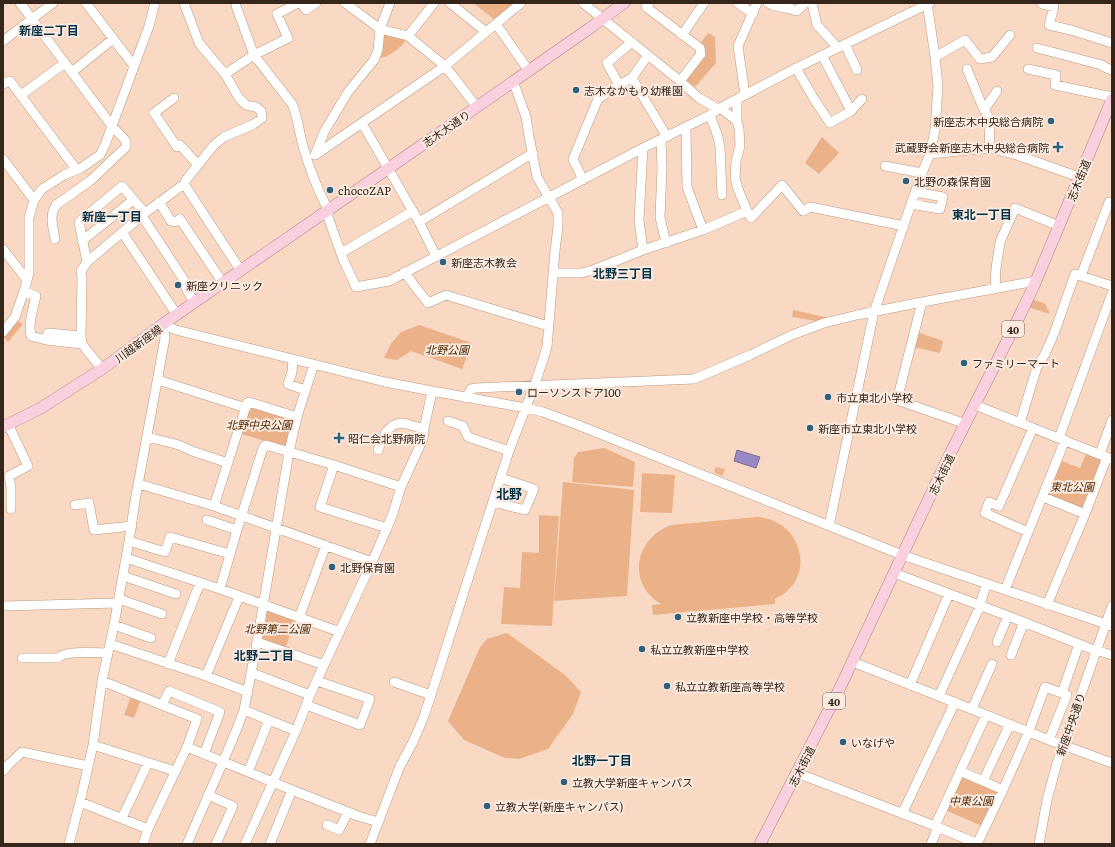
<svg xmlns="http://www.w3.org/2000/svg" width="1115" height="847" viewBox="0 0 1115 847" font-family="Literata,'Noto Sans JP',serif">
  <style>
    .green { fill: #ebb289 }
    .water { fill: #9988c6; stroke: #7b6b93 }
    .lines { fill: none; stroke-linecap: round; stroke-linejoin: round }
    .minor-casing { stroke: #bd977d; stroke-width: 10 }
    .major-casing { stroke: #b3808c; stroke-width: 12 }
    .minor { stroke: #fff; stroke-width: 9 }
    .major { stroke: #fad0df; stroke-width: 11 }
    .poi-dot { fill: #2e617e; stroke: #faeadf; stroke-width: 1.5 }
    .labels { text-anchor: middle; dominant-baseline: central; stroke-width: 4; stroke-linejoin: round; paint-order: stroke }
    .shield { fill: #faeadf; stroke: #706156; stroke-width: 1 }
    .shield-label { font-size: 10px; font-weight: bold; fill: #35261c }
    .poi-label { font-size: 11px; fill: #35261c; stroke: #faeadf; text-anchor: start }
    .street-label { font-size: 11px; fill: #35261c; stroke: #faeadf }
    .park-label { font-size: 11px; font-style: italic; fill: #512a08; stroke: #faeadf }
    .neighbourhood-label { font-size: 12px; font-weight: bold; fill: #063248; stroke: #faeadf }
    .quarter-label { font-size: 13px; font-weight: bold; fill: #063248; stroke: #faeadf }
  </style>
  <rect width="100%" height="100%" fill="#f9d9c3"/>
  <path class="green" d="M473,3h42l-19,18z
    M381,33l23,5 1,4c-8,8 -16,16 -28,16z
    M708,33l7,4 1,26 -21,24 -9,-7 13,-35z
    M822,137l17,16 -20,21 -14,-11z
    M1032,299l13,5 5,10 -22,-7z
    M793,310l36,8 -13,3 -24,-4z
    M16,320l7,4 -15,18 -5,-6z
    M419,325l53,18 -10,26 -51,-18 -14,9 -13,-2 8,-16 9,-10z
    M917,332l26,9 -3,12 -27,-6z
    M249,405l43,13 -6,29 -45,-13z
    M604,448l31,14 -2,25 -61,-5 2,-24 4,-6z
    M1087,452l16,9 -20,50 -36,-17 15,-33 18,7z
    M716,467l9,2 -3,7 -8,-4z
    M642,473l33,2 -3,38 -32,-1z
    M563,482l71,8 -7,106 -73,5z
    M539,515l20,1 -7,110 -51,-2 3,-37 16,1 2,-36 17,1z
    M757,517c46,3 61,62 18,82v5l-122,11 -1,-10 9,-1c-35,-20 -26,-66 10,-79z
    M265,608l31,11 -11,30 -25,-9z
    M507,633l58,42 16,17 -8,22 -25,35 -29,10 -14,-1 -41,-18 -16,-19 32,-74 7,-8z
    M131,696l10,3 -7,19 -10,-3z
    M962,775l37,15 -17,36 -37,-16z"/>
  <path class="water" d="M737,450l23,7 -4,11 -22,-7z"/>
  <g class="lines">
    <g class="minor-casing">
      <path id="minor" d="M20,3l92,123 14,15v6l-36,34 -34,24c-7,11 -3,22 -1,34
        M86,3l48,63
        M301,3l5,7 10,-7
        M345,3l35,26 28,7 37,30 32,41
        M450,3l36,29
        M583,3l97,78 19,17 19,11
        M649,3l-3,4 54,41 1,6 -21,27
        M738,3l15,11
        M768,3l4,2 13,3 4,-5
        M812,3l5,22 21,23
        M1042,4l12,3 -5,18 22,5 41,13
        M236,6l18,49 38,49c6,13 7,28 11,42 6,22 15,44 25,64v7l15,42 13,28 33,-6 254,-133 67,-33 10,-7 76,-40 134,-65
        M785,8l12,3 8,-8
        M496,24l33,47
        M682,35l22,-32
        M408,36l26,-33
        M3,41l50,-38
        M845,44l12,26
        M1037,48l65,17 2,2 8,3
        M935,57l30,-17 15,19 12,-2 18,-22
        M796,68l18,31 16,24 21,-12 -29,-56
        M967,69l14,34 9,17 -1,28
        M1028,69l28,6 -1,10 57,12
        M72,72l41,-33
        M225,74l29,-19 34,-17 -11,-24 21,-11
        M632,78l35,59
        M3,84l7,-3 66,88
        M619,85l-12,-22 25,-21
        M21,95l44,-32
        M745,95l-7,-49 19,-43
        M174,98l-20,15 23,34 3,-2 18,20
        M720,108l17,13
        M984,110l13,-19
        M851,111l11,-12
        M710,115l8,22 2,10 2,48
        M362,123l57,99 17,34
        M686,128l1,59 16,43
        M661,140l1,28 -2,49 6,26
        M930,154l59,-6 28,7 62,22
        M315,155l130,-89 76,-63
        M315,155l9,-23 24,-40 26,-32 4,-10 2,-21 10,-26
        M3,159l31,41
        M885,166l37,7
        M583,180l-10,-21 25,-60 21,-14 13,-7 16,-23
        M184,184l2,-4 28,-35 10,-8 30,-13 8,-6 -1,-7 -5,-4 -10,-2 -7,-7 -14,-24 -26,-31 -15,-40
        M159,202l12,19 4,1 5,-3 43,64
        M911,204l29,5 3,-12 -28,-5
        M747,211l4,7 31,-33 21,26 7,-4 94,19
        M142,216l44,67v5l8,15
        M419,222l114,-69
        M122,232l55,83
        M82,241l51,-41
        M3,249l24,31
        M643,250l-4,-30 4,-72
        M341,253l72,-42
        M87,262l-8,-40 43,-36 23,27
        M404,272l24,31 18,-8 102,31
        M553,273h29l11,-3 50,-20 60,-20 44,-19 -9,-22 -3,-11 1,-17 4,-15 -1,-17 -2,-8v-21
        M1081,276l28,-74
        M995,289l1,-21 4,-26 15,-34 44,18
        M24,291l12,5c-3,14 -8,26 -5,40l15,4
        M922,302l-25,98 69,24
        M3,332l12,-15 9,-26 5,-18v-55l5,-18 8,-11 22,-14 17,-7 19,-13 5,-10 44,-119 6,-23
        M81,336l-33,-3 -2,7 36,4
        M293,359l-1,13 -4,12 17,6
        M102,369l-20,-25 -1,-8 1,-58 -1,-7 6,-9 58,-49 39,-29 57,87
        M158,380l88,28
        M466,398l5,-9 5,-1 218,-9 56,-24 42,-20 32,-12 33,-8 65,-13 114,-21
        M975,405l136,54
        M448,421l15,5 5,11 41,14
        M1020,423l17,-56 8,-13 10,-23 20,-57 37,12
        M8,424l20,42 -19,10 2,12v21
        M148,437l31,8 13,6 36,12
        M1059,438l53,-145
        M378,450c4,-10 9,-27 24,-27 7,1 15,4 22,6
        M1100,454l12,-34
        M334,465l67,22 -8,26 -6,15
        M139,484l75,22 158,56 -62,133 -14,36 -51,113
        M401,487l22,-48 1,-10 8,-38
        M1043,497l42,17
        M493,502l32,8 9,-21 -33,-11
        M75,505l14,-2 5,27 38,-4
        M214,506l33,-103 2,-1 48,15
        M207,520l30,10
        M829,526l45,-214 37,-108 11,-31 8,-19 5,-24 3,-44 -3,-29 -7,-48 -2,-6
        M1028,532l-43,-19 4,-11 10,4 34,-78
        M129,541l36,11 5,-15 60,17
        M126,558l94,31 120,43
        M894,573l114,43 81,32 23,7
        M123,576l53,18
        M220,589l17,-59 26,-82 3,-3 68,20 -14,42 67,21 -15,34
        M1005,590l60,-150
        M119,599l43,15
        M1047,605l38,-91 22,-57
        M3,606l115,-3
        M299,618l27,-73
        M114,625l37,13
        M257,642l67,23
        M997,642l11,-26
        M110,644l96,32 42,16
        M1011,655l13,-33
        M22,658h36c7,-8 39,-5 50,-5
        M853,662l196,78 63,23
        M168,664l32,-81
        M252,673l58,22
        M206,676l33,-79
        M102,681l95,38 -10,28 -39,82 -5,15
        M394,682l37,13
        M910,685l39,-91
        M1062,693l17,-49
        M939,696l41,-90 6,-22
        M162,705l7,-14 51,21 -16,42
        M306,705l54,20 10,-26 -53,-18
        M972,709l20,-45
        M244,710l52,21
        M93,745l82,26
        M187,747l105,43 66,26 20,6
        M3,771l5,-6 14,-13 66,14
        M960,771l23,10 27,-57
        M248,772l21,-52
        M797,773l138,53 43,18
        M1003,790l26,-59 16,-44 22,8 -18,45
        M208,795l25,11 -17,38
        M80,802l68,27
        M902,814l53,-112
        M122,818l26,-55
        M327,825l12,5 9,-18
        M935,826l51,-111
        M69,844l11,-42 13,-57 9,-64 12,-56 15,-84 6,-40 30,-163 -2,-14 13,6 209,52 47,9 94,17 17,4 35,13 324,130 210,71
        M187,844l36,-82 13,-31 8,-21 13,-68 32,-190 8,-35 17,-53
        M270,844l22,-54
        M370,844l30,-78 13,-24 10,-23 8,-24 78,-244 27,-70 11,-34 8,-96 3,-25v-13l-21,-36 -8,-41 -3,-19 -10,-28 -4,-7
        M931,844l7,-17
        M977,844l26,-54 -20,-9
        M1039,844l8,-44 10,-37 55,-157"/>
    </g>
    <g class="major-casing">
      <path id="major" d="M3,427l38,-19 61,-39 61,-45 226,-156 201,-140 34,-25
        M760,844l78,-152 109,-232 68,-135 18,-37 79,-189"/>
    </g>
    <use href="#minor" class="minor"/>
    <use href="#major" class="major"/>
  </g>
  <g class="poi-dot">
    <circle cx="576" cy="90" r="4"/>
    <circle cx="1051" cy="121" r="4"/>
    <path d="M1056 141h4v4h4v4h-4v4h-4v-4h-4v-4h4z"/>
    <circle cx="906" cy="181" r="4"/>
    <circle cx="330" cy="190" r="4"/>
    <circle cx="443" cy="262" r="4"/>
    <circle cx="178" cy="285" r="4"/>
    <circle cx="964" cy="363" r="4"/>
    <circle cx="519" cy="392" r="4"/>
    <circle cx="828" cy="397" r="4"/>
    <circle cx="810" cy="428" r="4"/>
    <path d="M337 432h4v4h4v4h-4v4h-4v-4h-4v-4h4z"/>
    <circle cx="332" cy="567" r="4"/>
    <circle cx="678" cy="617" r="4"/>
    <circle cx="642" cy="649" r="4"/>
    <circle cx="667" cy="686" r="4"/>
    <circle cx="843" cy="742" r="4"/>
    <circle cx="564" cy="782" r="4"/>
    <circle cx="487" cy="806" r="4"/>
  </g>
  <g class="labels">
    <g class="shield">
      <rect x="1002" y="321" width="22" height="16" rx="3"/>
      <rect x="823" y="693" width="22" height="16" rx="3"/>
    </g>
    <g class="shield-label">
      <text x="1013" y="329">40</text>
      <text x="834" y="701">40</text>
    </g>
    <g class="poi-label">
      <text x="584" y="90">志木なかもり幼稚園</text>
      <text x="1043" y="121" text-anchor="end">新座志木中央総合病院</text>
      <text x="1049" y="147" text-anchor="end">武蔵野会新座志木中央総合病院</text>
      <text x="914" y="181">北野の森保育園</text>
      <text x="338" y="190">chocoZAP</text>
      <text x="451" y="262">新座志木教会</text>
      <text x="186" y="285">新座クリニック</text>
      <text x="972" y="363">ファミリーマート</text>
      <text x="527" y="392">ローソンストア100</text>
      <text x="836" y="397">市立東北小学校</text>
      <text x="818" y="428">新座市立東北小学校</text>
      <text x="348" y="438">昭仁会北野病院</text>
      <text x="340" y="567">北野保育園</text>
      <text x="686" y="617">立教新座中学校・高等学校</text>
      <text x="650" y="649">私立立教新座中学校</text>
      <text x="675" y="686">私立立教新座高等学校</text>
      <text x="851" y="742">いなげや</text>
      <text x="572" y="782">立教大学新座キャンパス</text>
      <text x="495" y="806">立教大学(新座キャンパス)</text>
    </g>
    <g class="street-label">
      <text transform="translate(446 128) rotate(-35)">志木大通り</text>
      <text transform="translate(1078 180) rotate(-68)">志木街道</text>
      <text transform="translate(138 343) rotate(-36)">川越新座線</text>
      <text transform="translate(941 474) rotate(-64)">志木街道</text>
      <text transform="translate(1070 724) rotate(-71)">新座中央通り</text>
      <text transform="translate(801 766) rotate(-63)">志木街道</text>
    </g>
    <g class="park-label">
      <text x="447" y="349">北野公園</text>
      <text x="259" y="424">北野中央公園</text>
      <text x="1072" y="486">東北公園</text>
      <text x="277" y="628">北野第二公園</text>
      <text x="971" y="800">中東公園</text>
    </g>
    <g class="neighbourhood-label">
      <text x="49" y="30">新座二丁目</text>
      <text x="982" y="214">東北一丁目</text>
      <text x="112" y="216">新座一丁目</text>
      <text x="623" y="273">北野三丁目</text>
      <text x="264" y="655">北野二丁目</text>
      <text x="602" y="760">北野一丁目</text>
    </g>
    <g class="quarter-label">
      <text x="509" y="493">北野</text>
    </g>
  </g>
  <rect width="1115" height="847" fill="none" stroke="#35261c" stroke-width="8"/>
</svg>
